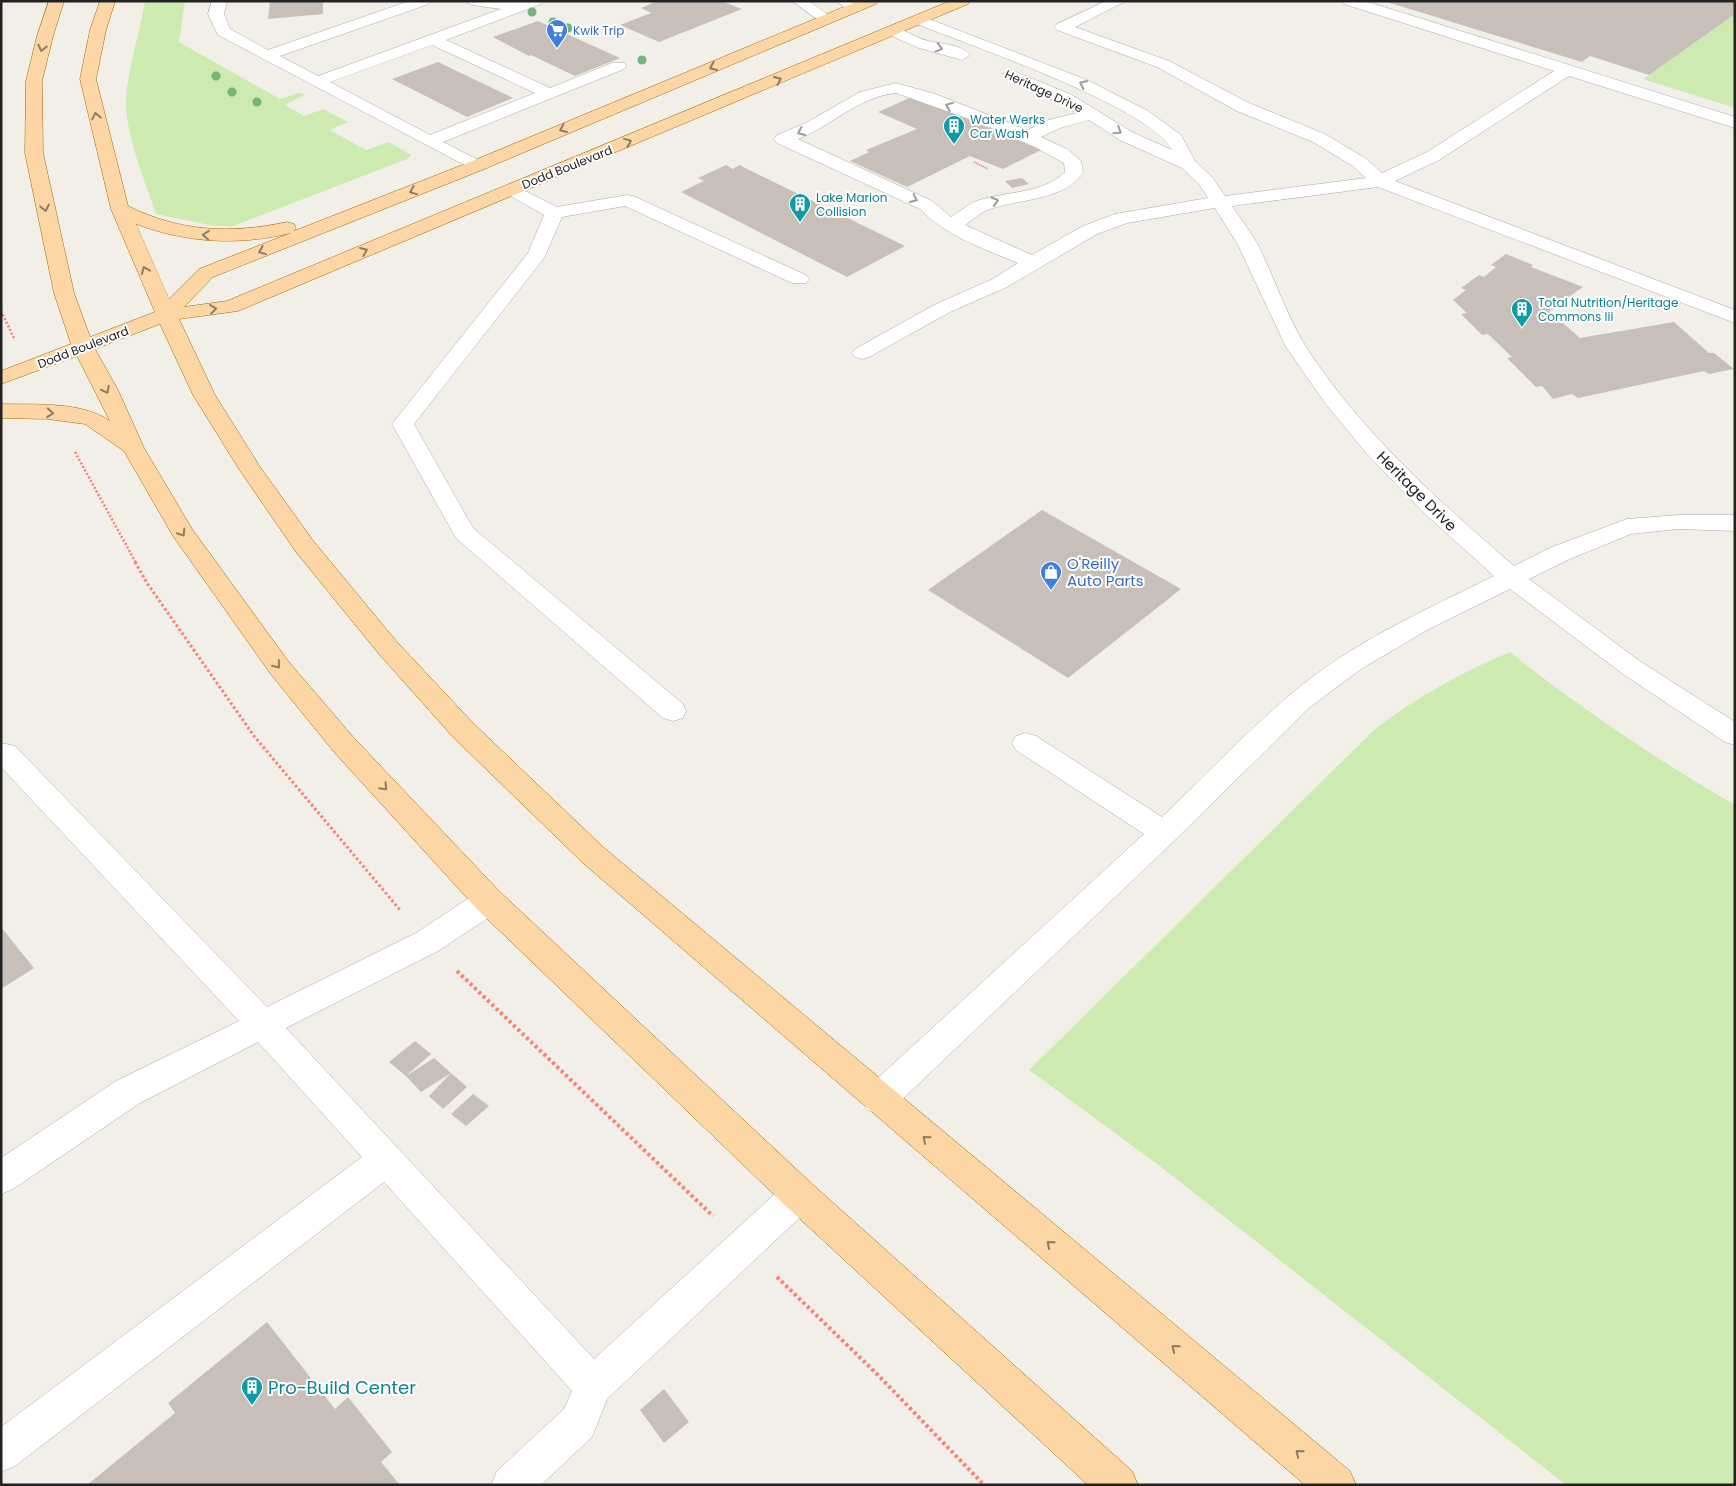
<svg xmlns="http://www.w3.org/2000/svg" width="1736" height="1486" viewBox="0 0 1736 1486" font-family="Poppins,sans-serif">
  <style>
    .grass { fill: #cdebb0 }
    .building { fill: #c7bfb8 }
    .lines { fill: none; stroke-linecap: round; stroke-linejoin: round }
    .minor-casing { stroke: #a9a9a9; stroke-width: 1 }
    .major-casing { stroke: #a06b00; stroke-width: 1 }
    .path-far3 { stroke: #fa8072; stroke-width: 2; stroke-dasharray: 1 1; stroke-linecap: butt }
    .path-far2 { stroke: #fa8072; stroke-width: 2.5; stroke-dasharray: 2 2; stroke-linecap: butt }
    .path-far1 { stroke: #fa8072; stroke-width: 3; stroke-dasharray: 2.5 2.5; stroke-linecap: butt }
    .path { stroke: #fa8072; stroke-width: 4; stroke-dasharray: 3 3; stroke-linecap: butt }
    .minor { fill: #fff; fill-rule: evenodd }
    .major { fill: #fcd6a4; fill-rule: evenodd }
    .tree { fill: #74b475 }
    .oneway { stroke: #8f7c63 }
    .oneway2 { stroke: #9c9c9c }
    .labels { text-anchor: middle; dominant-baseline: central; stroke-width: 4; stroke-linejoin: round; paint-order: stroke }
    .far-shop-label { font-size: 12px; fill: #366cbe; stroke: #fff; text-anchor: start }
    .far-street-label { font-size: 12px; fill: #222; stroke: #fff }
    .far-culture-label { font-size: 12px; fill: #0d838f; stroke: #fff; text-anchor: start }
    .street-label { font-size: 15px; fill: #222; stroke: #fff }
    .shop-label { font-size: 15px; fill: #366cbe; stroke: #fff; text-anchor: start }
    .near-culture-label { font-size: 18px; fill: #0d838f; stroke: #fff; text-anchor: start }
  </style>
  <rect width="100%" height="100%" fill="#f2efe9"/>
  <path class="grass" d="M145,1h40l-6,41 101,57 18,-6 8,1 -21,11 19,11 19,-7 25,13 -18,8 36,20 23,-8 22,13 -4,4 -174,67h-19l-58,-12c-12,-37 -35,-87 -29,-126 4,-29 13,-58 18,-87z
    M1735,14v94l-92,-29 6,-4z
    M1510,652c71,57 146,107 225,153v680h-169l-410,-322 -127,-93 347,-342c42,-31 85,-56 134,-76z"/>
  <path class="building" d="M270,1h53v13l-55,5z
    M657,1h64l21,8 -83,33 -39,-17 31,-12 -10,-5z
    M1735,1v13l-86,61 -59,-19 -8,6 -195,-60z
    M538,21l82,37 -45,18 -44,-21 -2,1 -36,-19z
    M438,62l75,36 -46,19 -75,-38z
    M914,96l127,54 -38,19 -33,-13 -63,31 -57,-26 19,-9 -3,-2 51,-21 -39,-17z
    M726,165l7,4 6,-4 166,81 -58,31 -166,-85 23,-11 -6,-3z
    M1022,178l7,6 -17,4 -7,-7z
    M1506,254l27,11 -2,2 52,20 -34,24 31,27 94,-16 35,31h5l20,16 -25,5 -5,-3 -126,27 -6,-4 -19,5 -11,-13 -6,1 -29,-29 5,-1 -24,-23 -6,1 -21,-21 6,-1 -14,-13 13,-10 -5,-2 18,-13 5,2 12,-10 -5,-2z
    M1042,510l139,79 -113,89 -140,-88z
    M1,927l33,41 -33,21z
    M415,1041l16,13 -25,22 -17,-14z
    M434,1058l17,15 -30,19 -15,-16z
    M451,1073l16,14 -24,22 -14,-13z
    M473,1094l16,12 -23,20 -15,-12z
    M267,1322l68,87 13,-12 44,55 -11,10 19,23h-313l88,-72 -7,-10z
    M664,1389l25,33 -25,21 -24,-33z"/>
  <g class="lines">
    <g class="minor-casing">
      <path id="minor" d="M212,1h15l-3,13 6,15 38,21 141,-49h22l-2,3 -149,52 38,20 183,-67 -29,-4 -7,-4h78l-2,3 -95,36 104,48 62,-25h12l2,3 -2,3 -181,73 39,20 3,4 -3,4 -6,1 -258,-136 -10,-21zM432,45l103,48 -105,42 -100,-53z
        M792,1h17l25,18 -8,5 -5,-2z
        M836,1h18l9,7 -3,3h-10z
        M1106,1h20l-51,26 94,34 80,42 76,31 40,24 17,15 45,-21 127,-81 -210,-67 -2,-3h23l370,116v11l-166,-52 -130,84 -44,21 340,129v13l-357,-136 -146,19c9,14 20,27 27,41 16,33 28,69 47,100 55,85 132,153 208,219l38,-19 75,-28 51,-4h57v16l-57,-2 -47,5 -61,25 -41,20 112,83 94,60v23l-10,-3 -102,-68 -113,-85 -81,40 -68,40 -51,38 -136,134 -283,269 -12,4 -12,-4 -5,-11 5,-11 277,-254 -128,-84 -4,-7 4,-7 10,-3 10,3 126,81c43,-41 84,-85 129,-123 60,-51 134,-84 203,-118l-72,-65 -55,-57 -42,-51 -39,-56 -48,-102 -23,-37 -88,15 -30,11 -90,53 -57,25 -81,45 -7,2 -7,-2 -3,-4 3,-4 81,-45 57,-25 25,-16c-34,-14 -72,-27 -98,-54l-143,-66 -3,-4 3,-4 29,-12 54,-31 36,-9 39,11 92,36 21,-10 29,-7 -17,-10 -55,-25 -2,-3 2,-3 6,-2 61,25 60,37 40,18c-23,-44 -206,-106 -258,-127l-3,-3 3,-3h10l163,63 61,31 33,24 14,26 17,16 13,19 141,-18 -13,-12 -40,-24 -76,-31 -80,-44 -100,-37 -3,-3 3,-3zM896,93l84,30 55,24 29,16 1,9c-22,23 -64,19 -91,30 -8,4 -15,10 -23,15l-19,-16 -134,-62c33,-13 62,-43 98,-46zM1089,120l31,20 62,28 17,16 9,14 -93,16 -32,12 -51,29 -67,-30c7,-5 14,-11 22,-15 28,-11 80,-9 96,-38l-2,-11 -14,-12 -26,-12 19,-9z
        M894,27c12,3 22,11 34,14 12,3 34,3 42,14l-8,5 -43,-12 -30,-13 -3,-3 3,-3z
        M513,185l44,22 70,-12 6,1 173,79 3,4 -3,4h-14l-167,-77 -63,11 -18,41 -130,166 59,104 210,176 3,7 -3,7 -10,3 -10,-3 -207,-180 -64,-114 136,-171 16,-38 -37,-21 -3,-4 3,-4z
        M1,743l14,3 252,261 149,-74 62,-41 11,-3 11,3 4,9 -4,9 -62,41 -152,77 308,331 193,-176 12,-4 12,4 6,12 -6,12 -204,192 -15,38 -51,48h-50l6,-14 67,-62 8,-18 -188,-209 -369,284 -14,6v-45l361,-270 -104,-115 -118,61 -127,86 -12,5v-36l115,-77 123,-60 -238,-254z"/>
    </g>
    <g class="major-casing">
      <path id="major" d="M49,1h15l-11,35 -11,45 1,72 31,140 16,44 65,-25 -44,-103 -31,-130 10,-49 10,-29h15l-9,29 -10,49 32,127c52,26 103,28 159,16l7,2 2,4 -2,3 176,-69 388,-161h20l-2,3 -394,166 -269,107 -29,30 43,-6 723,-300h20l-2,3 -730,307 -59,8 36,76 45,72 54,75 83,100 76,81 130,124 747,624 6,14h-51l-722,-622 -130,-126 -74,-83 -83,-102 -57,-83 -46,-74 -33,-71 -65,25 23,41 26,58 48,81 96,132 66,77 146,154 311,291 321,288 6,14h-50l-301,-278 -309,-297 -144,-158 -64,-79 -97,-137 -49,-85 -39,-27 -37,-5 -47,-1v-14c34,1 80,-3 109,17l-33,-65 -76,28v-13l70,-27 -17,-51 -29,-140 1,-72 11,-45zM136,224c51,19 102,22 155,9l-92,36 -30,30z"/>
    </g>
    <path class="path-far3" d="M974,162l14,7"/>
    <path class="path-far2" d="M1,311l13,27
      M75,452l61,111"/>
    <path class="path-far1" d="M135,562l12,21 107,153 146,174"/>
    <path class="path" d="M457,971l256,245
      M777,1277l101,98 106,110"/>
    <use href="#minor" class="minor"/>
    <use href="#major" class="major"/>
  </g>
  <g class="tree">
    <circle cx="532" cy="12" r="4.5"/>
    <circle cx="553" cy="22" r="4.5"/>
    <circle cx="568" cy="28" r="4.5"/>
    <circle cx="642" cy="60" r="4.5"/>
    <circle cx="216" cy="76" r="4.5"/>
    <circle cx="232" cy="92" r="4.5"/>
    <circle cx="257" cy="102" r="4.5"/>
  </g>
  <defs><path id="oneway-chevron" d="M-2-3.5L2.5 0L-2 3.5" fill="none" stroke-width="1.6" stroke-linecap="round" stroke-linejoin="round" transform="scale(1.25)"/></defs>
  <g class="oneway">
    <use href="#oneway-chevron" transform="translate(42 48) rotate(103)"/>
    <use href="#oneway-chevron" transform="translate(713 67) rotate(157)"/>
    <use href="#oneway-chevron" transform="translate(778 80) rotate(-23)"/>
    <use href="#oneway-chevron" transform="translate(96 116) rotate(-102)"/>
    <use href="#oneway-chevron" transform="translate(563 129) rotate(157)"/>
    <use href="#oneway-chevron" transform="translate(628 142) rotate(-22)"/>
    <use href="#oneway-chevron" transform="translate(413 191) rotate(158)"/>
    <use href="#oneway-chevron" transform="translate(45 208) rotate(78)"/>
    <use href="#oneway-chevron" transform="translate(206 235) rotate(-175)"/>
    <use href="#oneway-chevron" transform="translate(262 251) rotate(158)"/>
    <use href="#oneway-chevron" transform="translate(364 251) rotate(-23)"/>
    <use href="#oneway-chevron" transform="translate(145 270) rotate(-112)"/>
    <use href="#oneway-chevron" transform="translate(213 309) rotate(-7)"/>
    <use href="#oneway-chevron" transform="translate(106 390) rotate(63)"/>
    <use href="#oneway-chevron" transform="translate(50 413) rotate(5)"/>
    <use href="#oneway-chevron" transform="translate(182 533) rotate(57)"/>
    <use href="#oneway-chevron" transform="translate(277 665) rotate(52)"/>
    <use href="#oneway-chevron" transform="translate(384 787) rotate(47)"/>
    <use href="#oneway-chevron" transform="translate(926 1139) rotate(-140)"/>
    <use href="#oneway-chevron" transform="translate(1050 1244) rotate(-140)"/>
    <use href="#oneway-chevron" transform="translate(1175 1348) rotate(-140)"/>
    <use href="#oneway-chevron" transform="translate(1299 1453) rotate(-140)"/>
  </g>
  <g class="oneway2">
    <use href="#oneway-chevron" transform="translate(939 48) rotate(15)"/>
    <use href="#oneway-chevron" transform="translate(1083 84) rotate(-155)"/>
    <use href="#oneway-chevron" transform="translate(949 106) rotate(-158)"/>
    <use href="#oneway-chevron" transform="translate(1118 131) rotate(33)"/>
    <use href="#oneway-chevron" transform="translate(801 132) rotate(156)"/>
    <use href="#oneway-chevron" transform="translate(914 199) rotate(25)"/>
    <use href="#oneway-chevron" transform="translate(995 201) rotate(-17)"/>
  </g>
  <defs>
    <g id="supermarket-pin" transform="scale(1.125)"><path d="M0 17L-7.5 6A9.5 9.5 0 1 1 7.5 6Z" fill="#3f7fe0" stroke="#fff"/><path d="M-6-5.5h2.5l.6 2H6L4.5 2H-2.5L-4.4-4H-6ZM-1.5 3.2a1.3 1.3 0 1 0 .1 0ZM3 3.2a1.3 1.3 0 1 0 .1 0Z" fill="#fff"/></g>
    <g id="building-pin" transform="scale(1.125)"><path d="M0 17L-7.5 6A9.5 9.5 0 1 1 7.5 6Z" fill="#0f9aa8" stroke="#fff"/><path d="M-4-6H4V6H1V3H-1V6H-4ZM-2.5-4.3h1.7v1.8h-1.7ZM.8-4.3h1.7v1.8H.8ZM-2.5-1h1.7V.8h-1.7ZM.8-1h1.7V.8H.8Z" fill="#fff"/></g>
    <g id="shop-pin" transform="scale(1.125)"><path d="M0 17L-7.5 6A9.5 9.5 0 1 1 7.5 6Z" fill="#3f7fe0" stroke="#fff"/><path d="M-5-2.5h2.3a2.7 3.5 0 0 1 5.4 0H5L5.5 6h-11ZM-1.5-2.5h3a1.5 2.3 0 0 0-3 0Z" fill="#fff"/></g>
  </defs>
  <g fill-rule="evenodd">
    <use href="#supermarket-pin" x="557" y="30"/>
    <use href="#building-pin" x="954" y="126"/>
    <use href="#building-pin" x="800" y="204"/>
    <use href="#building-pin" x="1522" y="309"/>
    <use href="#shop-pin" x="1051" y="572"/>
    <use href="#building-pin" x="252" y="1387"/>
  </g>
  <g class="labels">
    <g class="far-shop-label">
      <text x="573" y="30">Kwik Trip</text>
    </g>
    <g class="far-street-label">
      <text transform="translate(1044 91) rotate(25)">Heritage Drive</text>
      <text transform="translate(567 167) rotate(-22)">Dodd Boulevard</text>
      <text transform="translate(83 347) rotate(-21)">Dodd Boulevard</text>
    </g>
    <g class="far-culture-label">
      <text x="970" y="119">Water Werks<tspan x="970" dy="14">Car Wash</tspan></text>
      <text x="816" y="197">Lake Marion<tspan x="816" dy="14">Collision</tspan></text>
      <text x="1538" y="302">Total Nutrition/Heritage<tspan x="1538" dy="14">Commons Iii</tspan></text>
    </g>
    <g class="street-label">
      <text transform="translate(1417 491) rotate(45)">Heritage Drive</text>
    </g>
    <g class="shop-label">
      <text x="1067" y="563">O'Reilly<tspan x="1067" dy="17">Auto Parts</tspan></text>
    </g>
    <g class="near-culture-label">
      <text x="268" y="1387">Pro-Build Center</text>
    </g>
  </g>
  <rect width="1736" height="1486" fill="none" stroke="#222222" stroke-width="5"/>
</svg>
